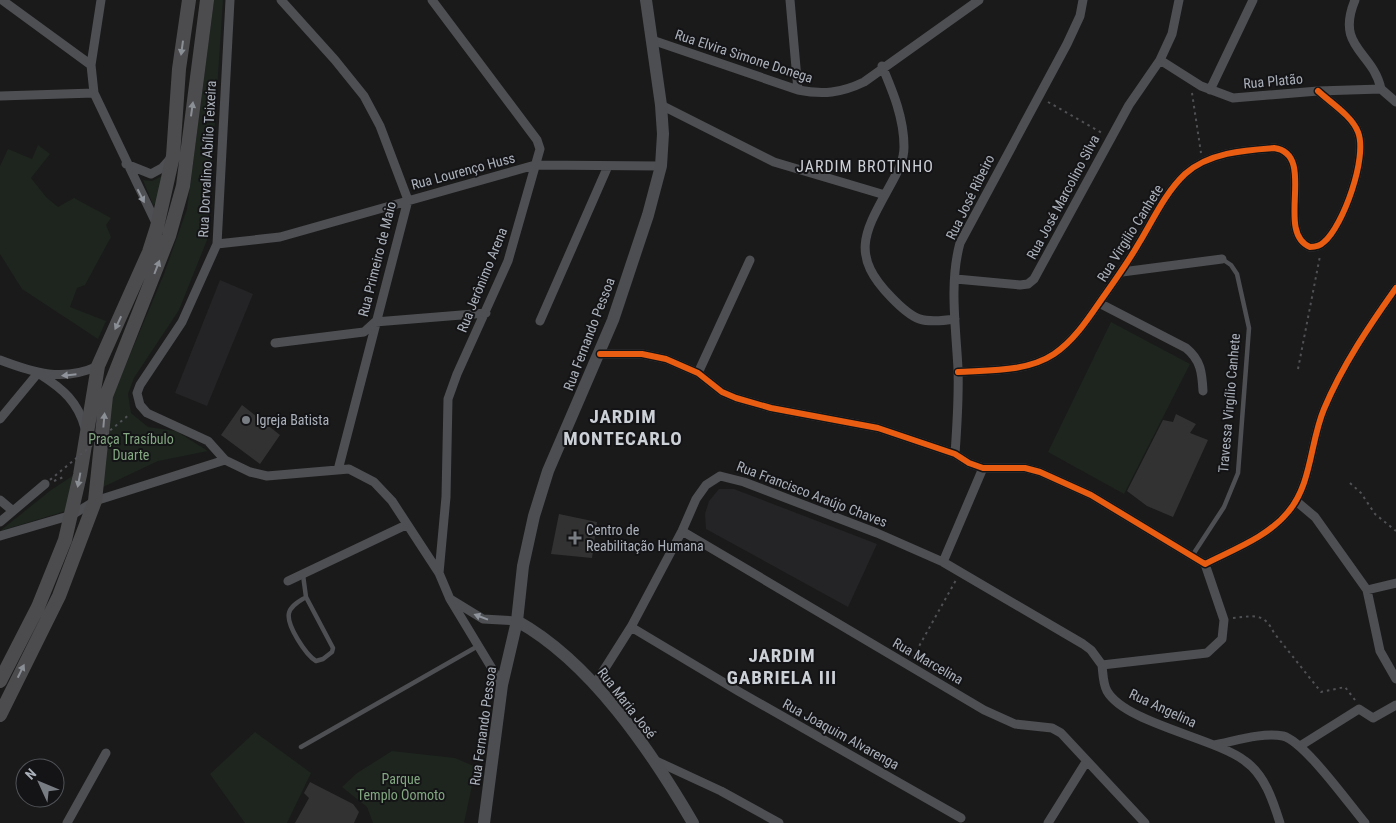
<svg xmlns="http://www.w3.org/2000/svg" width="1396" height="823" viewBox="0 0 1396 823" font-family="'Roboto Condensed',sans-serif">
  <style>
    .built { fill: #242426 }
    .green { fill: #1d251e }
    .building { fill: #323232 }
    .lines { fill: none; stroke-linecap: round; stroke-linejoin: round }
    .path { stroke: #505155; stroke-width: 2; stroke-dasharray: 2.5 4; stroke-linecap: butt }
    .lane { stroke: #4e4f53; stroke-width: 4.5 }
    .street { stroke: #4e4f53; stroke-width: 9 }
    .secondary { stroke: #4c4e51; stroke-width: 12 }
    .primary { stroke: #4c4c4f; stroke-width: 14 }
    .path-bridge { stroke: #505155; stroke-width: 2; stroke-dasharray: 2.5 4; stroke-linecap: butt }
    .cycleway-casing { stroke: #141416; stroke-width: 9 }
    .cycleway { stroke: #e95d12; stroke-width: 6 }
    .oneway { fill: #8a8e95 }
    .oneway2 { fill: #8f949c }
    .poi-dot { fill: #787c83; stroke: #141416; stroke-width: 2 }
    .labels { text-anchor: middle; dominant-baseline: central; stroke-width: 4; stroke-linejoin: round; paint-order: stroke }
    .street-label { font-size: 14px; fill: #abb1bb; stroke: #141416 }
    .poi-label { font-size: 14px; fill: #abb1bb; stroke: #141416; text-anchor: start }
    .park-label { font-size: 14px; fill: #82a781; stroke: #141416 }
    .quarter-label { font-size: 16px; letter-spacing: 1px; fill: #ccd0d7; stroke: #141416 }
    .district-label { font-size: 19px; font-weight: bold; letter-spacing: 1px; fill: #ccd0d7; stroke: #141416 }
  </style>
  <rect width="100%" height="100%" fill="#1a1a1a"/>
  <path class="built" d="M220,280l33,14 -46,112 -32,-13z
    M719,489h15l143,55 -29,63 -142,-78 -1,-15 4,-13z"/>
  <path class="green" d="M214,0h9l-16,240 -28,70 -45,68 -6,16 3,19 17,14 28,4 32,20 -50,10 -57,27 10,-88 53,-126 23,-65z
    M38,145l12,9 -19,24 15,19 12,10 16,-9 37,20 -5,7 5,12 -26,48 -8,3 -7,19 36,14 -8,18 -76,-50 -22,-35v-88l8,-17 24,10z
    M162,176l-4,26 -5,3 -10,-25 9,1z
    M1111,322l79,42 -66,130 -76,-42z
    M74,475l-5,35 -69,21 51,-41z
    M255,732l56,41 -24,50h-42l-35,-49z
    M392,751l63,7 21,9 -12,56h-91l-6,-16 -25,-20 15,-14z"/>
  <path class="building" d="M242,405l38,30 -20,29 -39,-29z
    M1176,414l20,10 -6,9 18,7 -35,77 -26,-11 -20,-15 36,-71 10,2z
    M559,514l38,8 -5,36 -41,-4z
    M310,782l43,22 6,8 -5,11h-59l14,-25 -5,-5z"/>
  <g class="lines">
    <path class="path" d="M1192,93l9,60
      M1048,102l54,31
      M1298,369l22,-113
      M54,481l12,-5
      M1350,483l11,10 14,21 21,17
      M1233,618c21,-2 31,-6 41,15l47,59 24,-5 10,13
      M913,657l43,-77"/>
    <path class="lane" d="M1192,556l32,-49 14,-34 11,-145 -12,-54 -6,-9 -9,-6
      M303,575l3,22 27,51 -1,4 -9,7 -7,2c-10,-6 -30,-36 -27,-48 2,-8 11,-12 17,-16
      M301,747l177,-101"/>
    <path class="street" d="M2,0l89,65
      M101,0l-10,65 3,28 64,134
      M281,0l54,60 29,36 16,30 28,74 -70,270
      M432,0l105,140 3,9 -32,112 -51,113 -9,25 -2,98 -7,76
      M790,0l8,90
      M1179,0l-7,34 -12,26 41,26 32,12 85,-7 63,-2 15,13
      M1355,0c-20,48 18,51 26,89
      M652,40l146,50c25,5 43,3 66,-8l115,-82
      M882,66c11,26 22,52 22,81 0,13 -6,24 -12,35 -26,48 -44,71 -1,115 23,24 31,27 64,22
      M1210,90l43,-90
      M0,96l94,-3
      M661,105l113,57 111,33
      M126,164l25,10 11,-6 9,-10
      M217,244l63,-7 255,-72 126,1
      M1122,272l100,-13
      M956,279l64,6 8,-1 6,-5 95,-174 31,-45
      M1099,303l87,45c15,12 16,25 17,43
      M540,321l68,-155
      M275,343l89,-11 11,-10 111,-9
      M600,354h42l24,5 32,14 24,19 14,6 35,10 107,20 77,26 14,9 14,5h42l15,4 51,23 114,69c27,-14 63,-27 83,-52 24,-28 22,-70 36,-103 18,-43 45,-83 72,-121
      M0,360c34,13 63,22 98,6
      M958,372c32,-2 69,0 96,-18 19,-13 32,-32 45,-51 14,-20 28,-39 40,-60 14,-23 26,-50 46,-69 23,-21 59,-24 89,-26 44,6 0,84 36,99 5,0 10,-1 14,-5 19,-16 44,-85 34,-110 -6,-16 -27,-29 -40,-41
      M698,373l52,-113
      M41,375c22,14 37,27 44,53
      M0,419l38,-46
      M955,454c2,-28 4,-57 3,-85 -2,-41 -9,-86 2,-126l107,-199 13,-28 3,-16
      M225,460l-17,-19 -61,-28 -7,-8 -3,-12 3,-8 42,-63 35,-78 13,-244
      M0,500l13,11
      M1296,501l19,16 52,73 29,-7
      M0,522l45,-38
      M682,531l302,179 31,14 37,4 9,5 84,90
      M0,536l72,-21 23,-14 130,-41 25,12 17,4 82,-7 25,13 18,19 47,72 11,26 52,86
      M943,562l40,-94
      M1205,564l19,56 -2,19 -15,14 -105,12c1,9 1,19 5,26 18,32 108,47 138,70 20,14 28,40 35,62
      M288,581l118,-56
      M1367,590l13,61 16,28
      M452,600l31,19 34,2
      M631,627l107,64 223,127
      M595,684l36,-57 51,-96 14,-32 10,-14 14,-9 24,6 133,51 66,29 140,82 8,6 11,15
      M1214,745c21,-4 48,-13 69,-9 21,5 66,68 82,87
      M1300,746l59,-37 14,9 23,-13
      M654,760l67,31 58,32
      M67,823l39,-70
      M1048,823l38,-61"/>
    <path class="secondary" d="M517,621c74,41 134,130 176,202
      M484,823l18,-138 15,-64 6,-55 11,-50 14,-45 65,-151 35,-105 13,-49 2,-32 -2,-29 -15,-105"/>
    <path class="primary" d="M0,681l38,-74 27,-67 15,-65 18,-109 51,-114 8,-25 16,-71 6,-87 10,-69
      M0,715l59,-119 36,-95 11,-105 63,-160 14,-50 24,-186"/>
    <path class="path-bridge" d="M45,484l85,-70"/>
    <g class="cycleway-casing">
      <path id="cycleway" d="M600,354h42l24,5 32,14 24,19 14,6 35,10 107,20 77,26 14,9 14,5h42l15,4 51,23 114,69c27,-14 63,-27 83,-52 24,-28 22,-70 36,-103 18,-43 45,-83 72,-121
        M958,372c32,-2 69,0 96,-18 19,-13 32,-32 45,-51 14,-20 28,-39 40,-60 14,-23 26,-50 46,-69 23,-21 59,-24 89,-26 44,6 0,84 36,99 5,0 10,-1 14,-5 19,-16 44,-85 34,-110 -6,-16 -27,-29 -40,-41"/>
    </g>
    <use href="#cycleway" class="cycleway"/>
  </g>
  <defs><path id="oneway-solid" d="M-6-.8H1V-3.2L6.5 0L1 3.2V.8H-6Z" transform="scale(1.25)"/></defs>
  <g class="oneway">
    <use href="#oneway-solid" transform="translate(182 48) rotate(98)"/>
    <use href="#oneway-solid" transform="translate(192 109) rotate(-82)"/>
    <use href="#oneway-solid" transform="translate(157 267) rotate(-69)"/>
    <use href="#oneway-solid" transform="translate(118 323) rotate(115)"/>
    <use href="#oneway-solid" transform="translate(104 420) rotate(-85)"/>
    <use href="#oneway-solid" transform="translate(79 480) rotate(101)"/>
    <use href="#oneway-solid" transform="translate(21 671) rotate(-64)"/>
  </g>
  <g class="oneway2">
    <use href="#oneway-solid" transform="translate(141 196) rotate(63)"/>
    <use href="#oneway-solid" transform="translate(69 375) rotate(174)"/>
    <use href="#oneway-solid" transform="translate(481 617) rotate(-159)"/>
  </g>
  <g class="poi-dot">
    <circle cx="246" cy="420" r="5"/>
    <path d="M572.5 530.5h5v5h5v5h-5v5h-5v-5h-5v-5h5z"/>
  </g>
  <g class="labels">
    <g class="street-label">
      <text transform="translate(744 56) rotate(18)">Rua Elvira Simone Donega</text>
      <text transform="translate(1273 81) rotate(-5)">Rua Platão</text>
      <text transform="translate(207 159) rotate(-87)">Rua Dorvalino Abílio Teixeira</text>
      <text transform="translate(463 171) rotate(-15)">Rua Lourenço Huss</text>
      <text transform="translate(970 197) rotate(-64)">Rua José Ribeiro</text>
      <text transform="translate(1063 197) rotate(-62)">Rua José Marcolino Silva</text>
      <text transform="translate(1130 233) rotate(-58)">Rua Virgilio Canhete</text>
      <text transform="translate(377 259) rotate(-76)">Rua Primeiro de Maio</text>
      <text transform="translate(482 280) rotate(-68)">Rua Jerônimo Arena</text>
      <text transform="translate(589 334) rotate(-69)">Rua Fernando Pessoa</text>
      <text transform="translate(1229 403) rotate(-85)">Travessa Virgílio Canhete</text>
      <text transform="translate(812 494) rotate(21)">Rua Francisco Araújo Chaves</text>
      <text transform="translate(928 661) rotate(30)">Rua Marcelina</text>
      <text transform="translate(627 703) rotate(52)">Rua Maria José</text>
      <text transform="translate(1163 708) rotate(25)">Rua Angelina</text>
      <text transform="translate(483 726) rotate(-82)">Rua Fernando Pessoa</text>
      <text transform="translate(841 734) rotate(29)">Rua Joaquim Alvarenga</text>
    </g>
    <g class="poi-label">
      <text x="256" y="420">Igreja Batista</text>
      <text x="586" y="530">Centro de<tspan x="586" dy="16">Reabilitação Humana</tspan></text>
    </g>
    <g class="park-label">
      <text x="131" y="439">Praça Trasíbulo<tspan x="131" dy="16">Duarte</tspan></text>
      <text x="401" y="779">Parque<tspan x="401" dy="16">Templo Oomoto</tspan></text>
    </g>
    <g class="quarter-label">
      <text x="865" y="166">JARDIM BROTINHO</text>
    </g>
    <g class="district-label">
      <text x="623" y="416">JARDIM<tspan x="623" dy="22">MONTECARLO</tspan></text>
      <text x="782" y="655">JARDIM<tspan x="782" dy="22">GABRIELA III</tspan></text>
    </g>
  </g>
  <g transform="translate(40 783) rotate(314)"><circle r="24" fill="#141416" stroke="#505358"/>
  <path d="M0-4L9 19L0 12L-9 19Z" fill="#787c83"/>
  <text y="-8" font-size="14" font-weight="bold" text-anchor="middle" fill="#abb1bb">N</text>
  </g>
</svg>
